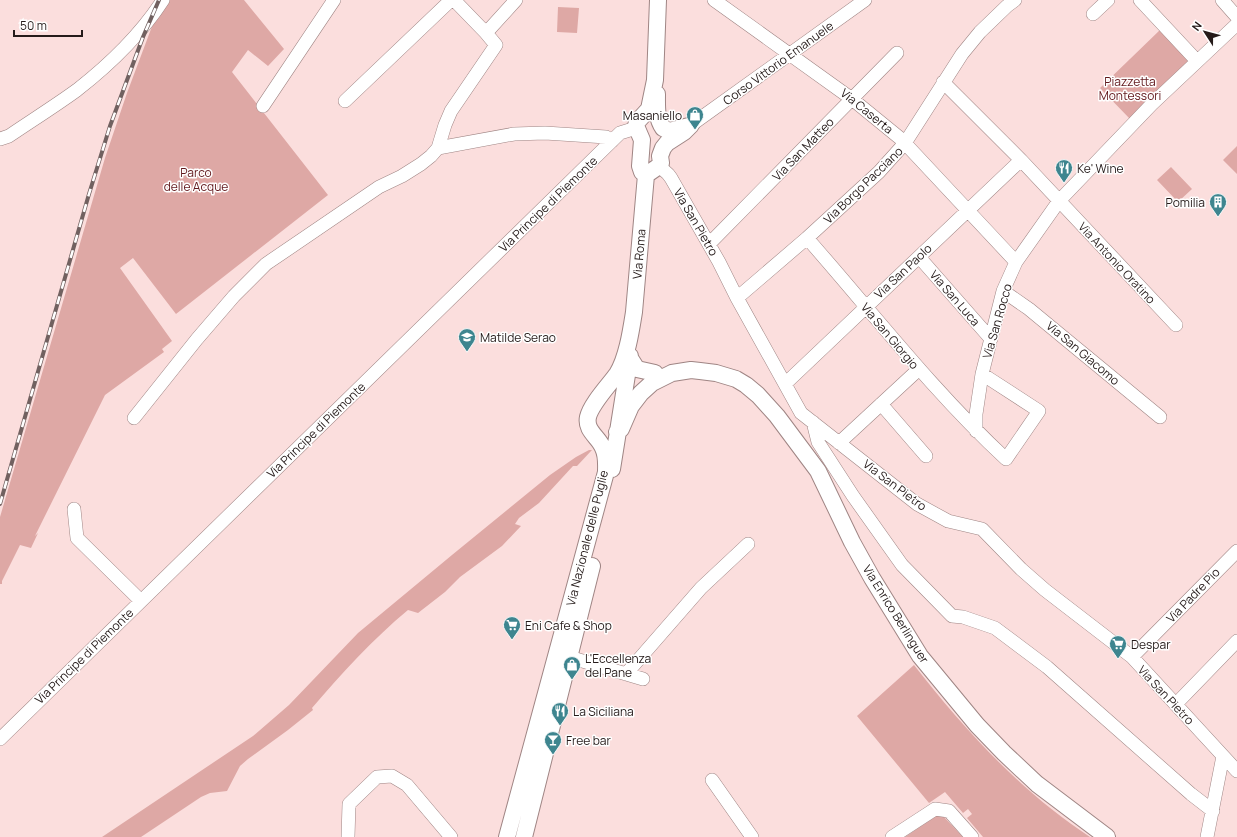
<svg xmlns="http://www.w3.org/2000/svg" width="1237" height="837" viewBox="0 0 1237 837" font-family="Manrope,sans-serif">
  <style>
    .green { fill: #dea8a5 }
    .lines { fill: none; stroke-linecap: round; stroke-linejoin: round }
    .minor-casing { stroke: #9f8584; stroke-width: 14 }
    .major-casing { stroke: #9f8584; stroke-width: 18 }
    .minor { stroke: #fff; stroke-width: 13 }
    .major { stroke: #fff; stroke-width: 16 }
    .rail-casing { stroke: #716160; stroke-width: 4 }
    .rail { stroke: #fff; stroke-width: 2.5; stroke-dasharray: 8; stroke-linecap: butt }
    .labels { text-anchor: middle; dominant-baseline: central; stroke-width: 3; stroke-linejoin: round; paint-order: stroke }
    .street-label { font-size: 12px; fill: #251b1a; stroke: #fff }
    .park-label { font-size: 12px; fill: #61181c; stroke: #fff }
    .poi-label { font-size: 12px; fill: #251b1a; stroke: #fff; text-anchor: start }
  </style>
  <rect width="100%" height="100%" fill="#fbdedd"/>
  <path class="green" d="M166,0h78l40,49 -16,17 -20,-16 -16,22 96,123 -152,119 -43,-56 -13,10 52,73 -10,8 2,3 -59,43 -70,141 3,-3 -7,15 -11,-3 -18,36v3h-2v-67l105,-359 22,-65 24,-64z
    M558,7l21,1 -2,25 -20,-1z
    M1161,29l29,30 -60,60 -30,-31z
    M1237,146v28l-14,-14z
    M1171,167l21,22 -14,13 -21,-22z
    M589,450h3l-15,16h-4l-34,37 -20,15 -4,6 6,2 -19,20 -42,31 -15,15 -27,21 -10,-3c-35,29 -66,63 -96,98l1,2 -25,20 -40,29 -8,7 -13,25 -17,2 -9,4 -60,40h-39l151,-101 36,-31 69,-72 94,-78 98,-80 26,-18z
    M914,665c50,64 107,127 176,172h-107l-16,-19 5,-4 -4,-5 -5,4 -18,-21 -16,11 -72,-87z
    M940,815l4,2 19,20h-58l31,-21z"/>
  <g class="lines">
    <g class="minor-casing">
      <path id="minor" d="M714,0l138,99 49,40 115,123
        M1140,0l57,61
        M1222,0l15,17
        M1093,14l15,-14
        M486,33l30,-33
        M943,82l78,78 155,165
        M345,101l106,-101
        M263,106l71,-106
        M691,125l174,-125
        M0,139l9,-3c22,-15 46,-30 68,-46 32,-25 64,-56 86,-90
        M438,148l7,-23 6,-14 45,-66 -10,-12 -32,-33
        M659,166l9,8 3,4 48,84 18,36 64,115 116,91 31,17 34,8 39,40 24,21 87,67 105,114
        M807,238c66,75 126,153 199,221l33,-48 -57,-37
        M709,244l188,-191
        M919,257l72,82
        M1003,291l26,18 131,108
        M737,298l70,-60 72,-66 26,-29 57,-89 18,-22 27,-26 8,-6
        M786,383l235,-223
        M881,404l45,52
        M134,418l63,-79 37,-43 32,-32 113,-77 23,-11 19,-12 10,-8 7,-8 76,-14 31,-1 61,4 6,4
        M813,422l5,20 35,54 49,69 50,51 11,1 32,11 52,39 144,127 22,17
        M976,431v-17l6,-40 21,-83 13,-29 43,-61 93,-97 85,-80
        M839,443l80,-74
        M74,509l3,29 64,63
        M569,657l74,22
        M1132,657l105,-106
        M626,674l75,-86 47,-44
        M1176,704l61,-63
        M0,739l620,-606 16,-5
        M712,780l40,57
        M348,837l1,-33 28,-27 15,-1 15,9 44,52
        M892,837l43,-28 14,2 23,26
        M1207,837l16,-81"/>
    </g>
    <g class="major-casing">
      <path id="major" d="M658,0l-3,80 -6,29 -12,13 -1,4 6,14 -2,26 2,6 4,3 13,-9 2,-3 -1,-7 3,-8 4,-5 17,-11 7,-7
        M657,94c0,12 -1,24 6,34l6,3 20,-5
        M630,358l7,11 18,4
        M617,432l4,-3 10,-23 10,-13 11,-10 20,-10 19,-3 9,1 16,2 20,6 10,6 12,10 19,21 41,55 34,71 20,36 48,78 57,69 27,28 33,31 70,53
        M612,469l18,-113
        M507,837l99,-365c0,-8 1,-16 -3,-24 -4,-11 -18,-17 -15,-31 3,-13 21,-32 29,-43 10,-16 14,-43 17,-62l12,-137
        M524,837l68,-271"/>
    </g>
    <use href="#minor" class="minor"/>
    <use href="#major" class="major"/>
    <g class="rail-casing">
      <path id="rail" d="M0,504l89,-310 21,-68 33,-89 16,-37"/>
    </g>
    <use href="#rail" class="rail"/>
  </g>
  <defs>
    <g id="shop-pin" transform="scale(0.9)"><path d="M0 17L-7.5 6A9.5 9.5 0 1 1 7.5 6Z" fill="#3e858f" stroke="#fff"/><path d="M-5-2.5h2.3a2.7 3.5 0 0 1 5.4 0H5L5.5 6h-11ZM-1.5-2.5h3a1.5 2.3 0 0 0-3 0Z" fill="#fff"/></g>
    <g id="restaurant-pin" transform="scale(0.9)"><path d="M0 17L-7.5 6A9.5 9.5 0 1 1 7.5 6Z" fill="#3e858f" stroke="#fff"/><path d="M-5-6h1v4h1v-4h1v4h1v-4h1v5L-1.5 .5V6h-2V.5L-5-1ZM5-6V6H3V1.5H1.5Q1.5-4 5-6Z" fill="#fff"/></g>
    <g id="building-pin" transform="scale(0.9)"><path d="M0 17L-7.5 6A9.5 9.5 0 1 1 7.5 6Z" fill="#3e858f" stroke="#fff"/><path d="M-4-6H4V6H1V3H-1V6H-4ZM-2.5-4.3h1.7v1.8h-1.7ZM.8-4.3h1.7v1.8H.8ZM-2.5-1h1.7V.8h-1.7ZM.8-1h1.7V.8H.8Z" fill="#fff"/></g>
    <g id="school-pin" transform="scale(0.9)"><path d="M0 17L-7.5 6A9.5 9.5 0 1 1 7.5 6Z" fill="#3e858f" stroke="#fff"/><path d="M0-5L7-2L0 1L-7-2ZM-4 1L0 2.5L4 1V4Q0 6-4 4Z" fill="#fff"/></g>
    <g id="supermarket-pin" transform="scale(0.9)"><path d="M0 17L-7.5 6A9.5 9.5 0 1 1 7.5 6Z" fill="#3e858f" stroke="#fff"/><path d="M-6-5.5h2.5l.6 2H6L4.5 2H-2.5L-4.4-4H-6ZM-1.5 3.2a1.3 1.3 0 1 0 .1 0ZM3 3.2a1.3 1.3 0 1 0 .1 0Z" fill="#fff"/></g>
    <g id="bar-pin" transform="scale(0.9)"><path d="M0 17L-7.5 6A9.5 9.5 0 1 1 7.5 6Z" fill="#3e858f" stroke="#fff"/><path d="M-6-5H6L.8 .8V4.5H3.5V6h-7V4.5H-.8V.8Z" fill="#fff"/></g>
  </defs>
  <g fill-rule="evenodd">
    <use href="#shop-pin" x="695" y="115"/>
    <use href="#restaurant-pin" x="1064" y="168"/>
    <use href="#building-pin" x="1218" y="202"/>
    <use href="#school-pin" x="467" y="337"/>
    <use href="#supermarket-pin" x="512" y="625"/>
    <use href="#supermarket-pin" x="1118" y="644"/>
    <use href="#shop-pin" x="572" y="665"/>
    <use href="#restaurant-pin" x="560" y="711"/>
    <use href="#bar-pin" x="553" y="740"/>
  </g>
  <g class="labels">
    <g class="street-label">
      <text transform="translate(778 63) rotate(-36)">Corso Vittorio Emanuele</text>
      <text transform="translate(867 111) rotate(39)">Via Caserta</text>
      <text transform="translate(803 149) rotate(-46)">Via San Matteo</text>
      <text transform="translate(863 185) rotate(-44)">Via Borgo Pacciano</text>
      <text transform="translate(548 204) rotate(-44)">Via Principe di Piemonte</text>
      <text transform="translate(696 222) rotate(60)">Via San Pietro</text>
      <text transform="translate(639 254) rotate(-85)">Via Roma</text>
      <text transform="translate(1117 263) rotate(47)">Via Antonio Oratino</text>
      <text transform="translate(903 271) rotate(-43)">Via San Paolo</text>
      <text transform="translate(955 298) rotate(49)">Via San Luca</text>
      <text transform="translate(997 321) rotate(-74)">Via San Rocco</text>
      <text transform="translate(890 336) rotate(50)">Via San Giorgio</text>
      <text transform="translate(1083 353) rotate(40)">Via San Giacomo</text>
      <text transform="translate(316 430) rotate(-44)">Via Principe di Piemonte</text>
      <text transform="translate(895 485) rotate(37)">Via San Pietro</text>
      <text transform="translate(587 538) rotate(-76)">Via Nazionale delle Puglie</text>
      <text transform="translate(1193 595) rotate(-46)">Via Padre Pio</text>
      <text transform="translate(896 614) rotate(58)">Via Enrico Berlinguer</text>
      <text transform="translate(84 656) rotate(-44)">Via Principe di Piemonte</text>
      <text transform="translate(1166 695) rotate(47)">Via San Pietro</text>
    </g>
    <g class="park-label">
      <text x="1130" y="81">Piazzetta<tspan x="1130" dy="14">Montessori</tspan></text>
      <text x="196" y="172">Parco<tspan x="196" dy="14">delle Acque</tspan></text>
    </g>
    <g class="poi-label">
      <text x="682" y="115" text-anchor="end">Masaniello</text>
      <text x="1077" y="168">Ke' Wine</text>
      <text x="1205" y="202" text-anchor="end">Pomilia</text>
      <text x="480" y="337">Matilde Serao</text>
      <text x="525" y="625">Eni Cafe &amp; Shop</text>
      <text x="1131" y="644">Despar</text>
      <text x="585" y="658">L'Eccellenza<tspan x="585" dy="14">del Pane</tspan></text>
      <text x="573" y="711">La Siciliana</text>
      <text x="566" y="740">Free bar</text>
    </g>
  </g>
  <g transform="translate(1205 32) rotate(306)" stroke="#ffffff" stroke-width="3" paint-order="stroke">
  <path d="M0-3L7 15L0 10L-7 15Z" fill="#251b1a"/>
  <text y="-6" font-size="11" font-weight="bold" text-anchor="middle" fill="#251b1a">N</text>
  </g>
  <path d="M14 30v6h68v-6" fill="none" stroke="#251b1a" stroke-width="2"/>
  <text x="20" y="30" font-size="12" fill="#251b1a" stroke="#ffffff" stroke-width="3" paint-order="stroke">50 m</text>
</svg>
